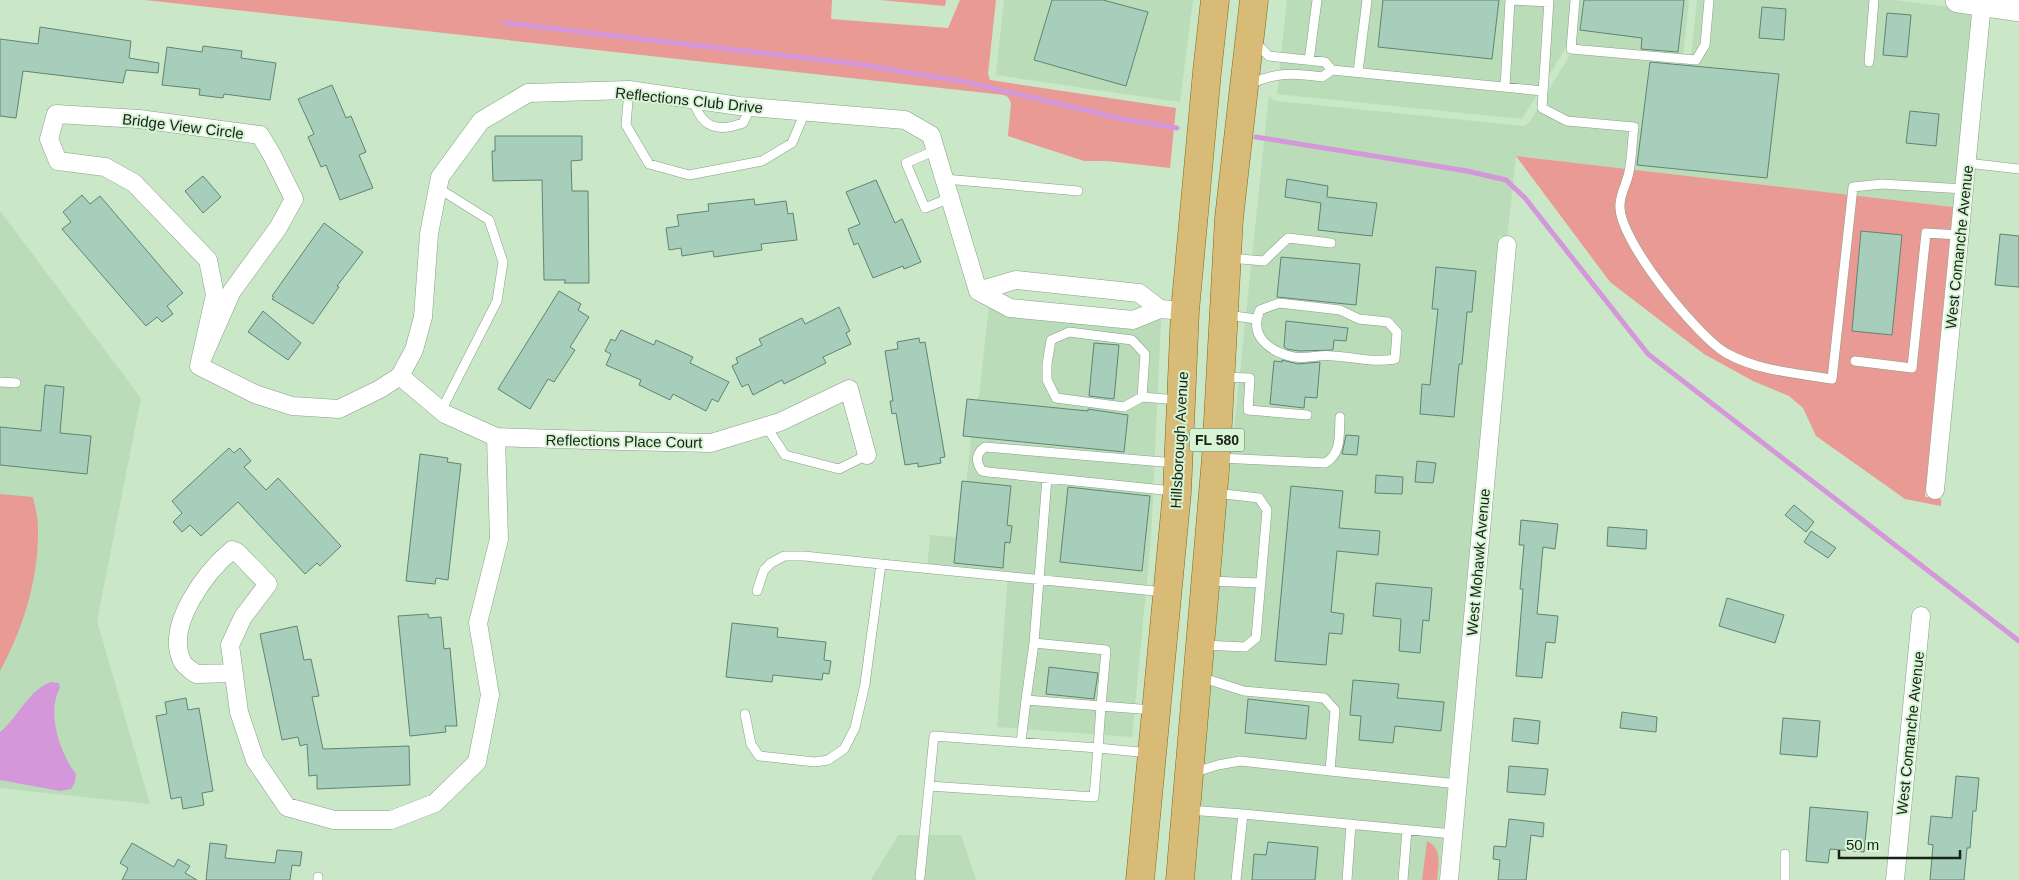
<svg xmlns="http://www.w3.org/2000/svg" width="2019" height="880" viewBox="0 0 2019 880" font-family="Arial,sans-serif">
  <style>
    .built { fill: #badcb8 }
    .green { fill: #ea9a95 }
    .water { fill: #d497d9 }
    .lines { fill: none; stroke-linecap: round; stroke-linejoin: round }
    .stream { stroke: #d497d9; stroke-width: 5 }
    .building { fill: #a6ceba; stroke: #5f8573 }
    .service-casing { stroke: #86a185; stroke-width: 10 }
    .minor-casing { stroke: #86a185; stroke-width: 19 }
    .secondary-casing { stroke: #86a185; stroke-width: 26 }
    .primary-casing { stroke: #83681a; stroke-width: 29 }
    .service { stroke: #fff; stroke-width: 9 }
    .minor { stroke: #fff; stroke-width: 18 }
    .secondary { stroke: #fff; stroke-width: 25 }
    .primary { stroke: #d7bb77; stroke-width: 28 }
    .labels { text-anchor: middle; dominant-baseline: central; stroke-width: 4; stroke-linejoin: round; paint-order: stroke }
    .shield { fill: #d7f4d5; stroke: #516150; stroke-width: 1 }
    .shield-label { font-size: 14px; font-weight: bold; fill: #182217 }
    .street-label { font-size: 15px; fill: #182217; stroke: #d7f4d5 }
  </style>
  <rect width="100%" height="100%" fill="#cae7c8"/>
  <path class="built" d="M1004,0h189l-13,102 -184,-27z
    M1287,0h402l-6,57 -116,-11 -45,73 -245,-25z
    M1697,0h198l77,10 -19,197 -437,-51 -9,81 -8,-1 -60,644h-249l28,-297 51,-489 3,5 4,2 248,25 5,-3 42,-70 111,12 7,-3 2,-4z
    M0,211l141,187 -44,223 53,183 -150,-16z
    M989,306l20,11 123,12 27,-10 2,1 -10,219 -19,198 -135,-10 11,-154 -81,-5 3,-33 25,2 6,-6 14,-129 4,-6z
    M898,835h63l15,45h-105z"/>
  <path class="green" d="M145,0h687l-1,19 117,9 12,-28h36l-8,74 2,6 186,28 -6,60 -63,-7h-23l-76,-25 3,-33 -3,-6 -4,-2z
    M880,0h66l-1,6z
    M1516,156l437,51 -28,290 16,2v7l-36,-7 -89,-63 -13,-28 -14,-12 -36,-15 -49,-27 -94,-72z
    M0,494l33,3c2,10 5,20 5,30 1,51 -14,100 -38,144z
    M1427,841c16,7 11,24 10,39h-15z"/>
  <path class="water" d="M51,682l8,1 1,5c-14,24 0,66 16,86l-1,8 -4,7 -11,2 -60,-11v-48c18,-14 28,-42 51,-50z"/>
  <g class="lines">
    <path class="stream" d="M505,23l352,41 109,18 157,37 54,9
      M1256,137l211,34 39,9 19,18 123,156 371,287"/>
  </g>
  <path class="building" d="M1052,0h51l45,12 -22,74 -92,-26z
    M1383,0h116l-7,59 -114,-12z
    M1584,0h100l-6,52 -37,-3 1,-11 -62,-8z
    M1762,7l24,2 -2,31 -25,-2z
    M1887,13l24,2 -4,42 -24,-2z
    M40,27l91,14 -2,17 30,5 -1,10 -32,-3 -3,13 -100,-12 -7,47 -16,-2v-77l38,5z
    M203,46l39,5 -1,7 35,5 -6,37 -46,-6 -1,4 -24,-3 1,-6 -38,-4 5,-38 35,5z
    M1650,62l129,12 -12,104 -130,-13z
    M332,85l14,33 5,-2 15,36 -7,3 14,33 -33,12 -14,-35 -5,2 -13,-30 6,-3 -16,-35z
    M1910,111l29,3 -3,32 -30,-3z
    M495,136h87v24l-11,1 1,30h16l1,92h-25l2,-3h-22l-2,-100 -49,1 -1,-30h3z
    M203,176l18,21 -18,16 -18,-22z
    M1287,179l41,7 -1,11 50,6 -5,33 -54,-6 3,-27 -36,-6z
    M876,180l19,43 7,-4 19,43 -17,7 -1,-3 -30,12 -15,-35 -4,2 -6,-16 12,-5 -14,-32z
    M82,195l8,9 10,-8 83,97 -16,13 6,8 -11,8 -5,-5 -11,9 -84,-97 9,-7 -8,-10z
    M754,199l1,6 31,-4 2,13 5,-1 4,27 -36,4 1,6 -48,7 -1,-6 -31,5 -1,-8 -12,2 -3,-22 13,-2 -2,-11 32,-4 -1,-7z
    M324,223l39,29 -26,34 2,1 -26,37 -41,-25 2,-2 -2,-1z
    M1861,231l41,4 -10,100 -40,-4z
    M2000,234l19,2v51l-24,-2z
    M1281,257l79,7 -4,41 -79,-8z
    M1436,267l40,4 -4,41h-5l-5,52h-3l-5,53 -34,-3 2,-30 8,1 8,-76h-6z
    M559,291l22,13 -3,6 11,7 -19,30 5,3 -21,32 -6,-3 -18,30 -32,-20z
    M839,307l11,24 -4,2 5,11 -28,13 3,6 -42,21 -2,-4 -29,15 -5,-11 -6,3 -10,-21 6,-3 -2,-5 26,-13 -3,-6 43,-21 3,6z
    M263,311l38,32 -13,17 -40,-28z
    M1286,321l62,7 -2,13 -12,-1 -1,10 -34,1 -12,-2 -3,-2z
    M621,330l33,15 2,-5 37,17 -3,6 39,19 -11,20 -6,-3 -6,12 -33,-17 -3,6 -31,-15 2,-5 -35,-15 5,-11 -6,-3 6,-12 4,2z
    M919,338l1,5 5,-1 20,115 -5,1 1,5 -23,4v-4l-13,2 -9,-52 -4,1 -2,-13h3l-8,-50 13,-2 -1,-7z
    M1094,343l25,2 -5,54 -25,-3z
    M1282,360l16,4 22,-2 -3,36 -12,-1 -1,11 -34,-4 4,-43 8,1z
    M45,385l19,2 -4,46 31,3 -4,38 -87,-9v-38l41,4z
    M967,399l121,12v-2l40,6 -4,37 -161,-16z
    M1346,435l13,1 -2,19 -15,-1z
    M229,448l5,5 6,-5 11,13 -7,6 22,23 12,-12 63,68 -21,20 -3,-3 -12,11 -67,-72 -37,34 -11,-11 -8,7 -9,-10 9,-9 -10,-12z
    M420,454l28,4 -1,4 14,2 -13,116 -12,-2 -1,6 -29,-3z
    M1417,461l19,2 -3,20 -18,-1z
    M1376,475l27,2 -1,17 -27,-1z
    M962,481l49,5 -4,39 5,1 -2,17 -5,-1 -2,26 -49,-5z
    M1291,486l52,5 -4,37 41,3 -2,24 -41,-4 -6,61 13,2 -2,20 -13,-1 -3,32 -51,-4z
    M1068,487l82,9 -8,75 -82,-9z
    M1794,505l20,17 -8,10 -21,-17z
    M1521,520l37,4 -3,25 -12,-2 -6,67 21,2 -3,27 -9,-1 -4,36 -26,-2 7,-87h-3l4,-44h-5z
    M1608,527l39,3 -1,19 -39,-3z
    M1811,531l25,17 -8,10 -24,-16z
    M1376,583l56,5 -3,33 -6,-1 -3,33 -21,-2 2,-32 -28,-3z
    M1727,598l57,17 -9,28 -56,-17z
    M428,614l1,4 12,-1 3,32 6,-1 7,78h-12l1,6 -36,4 -12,-120z
    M732,623l46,5 -1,9 49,5 -2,18 7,1 -2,13 -6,-1 -1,7 -49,-5 -1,7 -46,-5z
    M297,626l7,34 7,-1 8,37 -7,1 11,52 86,-3 1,39 -93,4v-14l-8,1 -2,-32 -7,2 -2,-9 -16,3 -22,-106z
    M1049,667l49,6 -4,26 -48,-5z
    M1353,680l46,4 -2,14 47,4 -3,29 -46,-5 -2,17 -34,-3 2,-24 -11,-1z
    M186,698l2,12 11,-2 14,83 -11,2 2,12 -21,4 -2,-12 -10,2 -15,-83 11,-2 -2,-12z
    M1248,699l61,7 -3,33 -61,-6z
    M1622,712l35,5 -1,15 -36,-4z
    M1514,718l26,3 -2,23 -26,-3z
    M1783,718l37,3 -3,36 -37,-3z
    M1509,766l39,3 -3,26 -38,-3z
    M1956,776l23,2 -3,33h-3l-3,37h-3l-3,32h-34l3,-35 -5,-1 3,-28 21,2z
    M1810,807l58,5 -4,40 -34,-3 -2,14 -22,-2z
    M1509,819l35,4 -1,14 -12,-2 -5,45h-28l2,-20 -7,-1 1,-13 12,1z
    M1268,842l50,5 -3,33h-63l2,-26 12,1z
    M132,843l42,24 4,-8 12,7 -5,7 12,7h-75l6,-12 -8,-5z
    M210,843l17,2 -2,13 50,5 2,-13 25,2 -2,14 -8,-1 -2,15h-84z"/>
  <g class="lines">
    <g class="service-casing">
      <path id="service" d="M1510,0l39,2
        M1549,0l-7,108 25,13 67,6c-2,15 -2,30 -5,45 -2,11 -9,22 -9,33 -3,33 77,131 106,148 32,18 70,20 106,26l21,-192 29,-3 82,5
        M1575,0l-4,49 125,11 9,-15 4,-45
        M1254,41l15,15 56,6 7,8 211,21
        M1309,61l8,-61
        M1869,62l5,-62
        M1358,72l9,-72
        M1250,84c26,-12 43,-11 72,-7l10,-7
        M1505,87l5,-87
        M629,90l-3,35 23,39 40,11 73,-14 30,-18 13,-31
        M693,99c8,28 23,34 50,24l8,-16
        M936,150l-30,13 19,45 25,-10
        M1967,163l52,6
        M945,179l133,12
        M438,188l51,32 14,42 -6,39 -56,110
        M1229,258l35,3 24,-23 43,5
        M1279,303l61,7 19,9 29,3 9,10 -2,27c-22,4 -41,-2 -62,-3 -12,-2 -26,3 -39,1 -24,-5 -46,-21 -34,-47z
        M1227,315l29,4
        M1855,361l57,7 14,-135 33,2
        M1223,377l27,1 -2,32 59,5
        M0,382l16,1
        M1142,397l3,-43 -13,-14 -63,-8 -18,8 -4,24v16l9,18 68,9 18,-10 36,3
        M766,426l19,29 54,14 28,-14
        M1219,458l106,5c17,-9 14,-29 15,-46
        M1047,478l-13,165 72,7 -5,56 52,4
        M1173,491l-185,-19 -6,-1c-7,-10 -6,-18 3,-24l190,16
        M881,564l284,28
        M1208,581l53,2
        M1034,643l-8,57 75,6 -3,42 -164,-12 -5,50 165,11 4,-49 51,5
        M1204,645l41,2 11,-9 11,-128 -8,-12 -43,-5
        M745,714l6,30 8,12 56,6 13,-2 16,-11 11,-21 10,-44 16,-120 -77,-8h-20l-13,7 -7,7 -7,21
        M1021,742l5,-42
        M1330,771l128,13
        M1192,773l26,-8 22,-4 90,10 5,-61 -11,-12 -80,-7 -44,-14
        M1188,810l55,4
        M1785,854v26
        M920,877l9,-91
        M318,880v-3
        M1236,880l7,-66 210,20
        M1347,880l4,-56
        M1403,880l4,-50"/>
    </g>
    <g class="minor-casing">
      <path id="minor" d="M56,114l83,5 121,16 12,20 22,44 -16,29 -46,63 -33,75 16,-71 -7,-35 -74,-77 -29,-16 -47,-6 -9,-22z
        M978,291l38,-11 123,13 21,16
        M199,366l56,28 37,12 47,3 41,-20 20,-13 14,-26 9,-33 6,-83 11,-57 41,-56 47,-28 101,-3 110,16 166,14 26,15 47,156 32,17 123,12 27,-11 25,2
        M400,376l45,38 51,23 126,4 89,2 69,-21 69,-33 18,66
        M1935,490l47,-487
        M234,673l-38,1c-5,-4 -12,-8 -14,-13 -17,-36 24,-89 50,-111l5,2 31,32 -25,33 -13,28 9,67 16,48 32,47 47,13h57l44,-17 42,-41 13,-67 -12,-72 21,-84 -3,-102
        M1449,880l58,-635
        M1895,880l26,-264"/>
    </g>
    <g class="secondary-casing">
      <path id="secondary" d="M1958,0l61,9"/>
    </g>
    <g class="primary-casing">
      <path id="primary" d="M1140,880l37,-388 8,-181 22,-239 8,-72
        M1180,880l36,-422 13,-240 25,-218"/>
    </g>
    <use href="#service" class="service"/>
    <use href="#minor" class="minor"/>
    <use href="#secondary" class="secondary"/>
    <use href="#primary" class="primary"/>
  </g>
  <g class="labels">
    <rect class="shield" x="1189.5" y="428.5" width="55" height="23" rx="4"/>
    <g class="shield-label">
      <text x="1217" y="440">FL 580</text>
    </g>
    <g class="street-label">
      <text transform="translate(689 100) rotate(6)">Reflections Club Drive</text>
      <text transform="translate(183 126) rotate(7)">Bridge View Circle</text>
      <text transform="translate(1959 247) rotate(-84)">West Comanche Avenue</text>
      <text transform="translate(1179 440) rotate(-87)">Hillsborough Avenue</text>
      <text transform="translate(624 441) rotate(1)">Reflections Place Court</text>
      <text transform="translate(1478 562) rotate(-85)">West Mohawk Avenue</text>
      <text transform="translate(1910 733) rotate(-84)">West Comanche Avenue</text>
    </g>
  </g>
  <path d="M1839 850v8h121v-8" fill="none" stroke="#182217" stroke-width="2.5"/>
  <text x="1846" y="850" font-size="15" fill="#182217" stroke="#d7f4d5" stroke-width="4" paint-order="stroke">50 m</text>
</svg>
